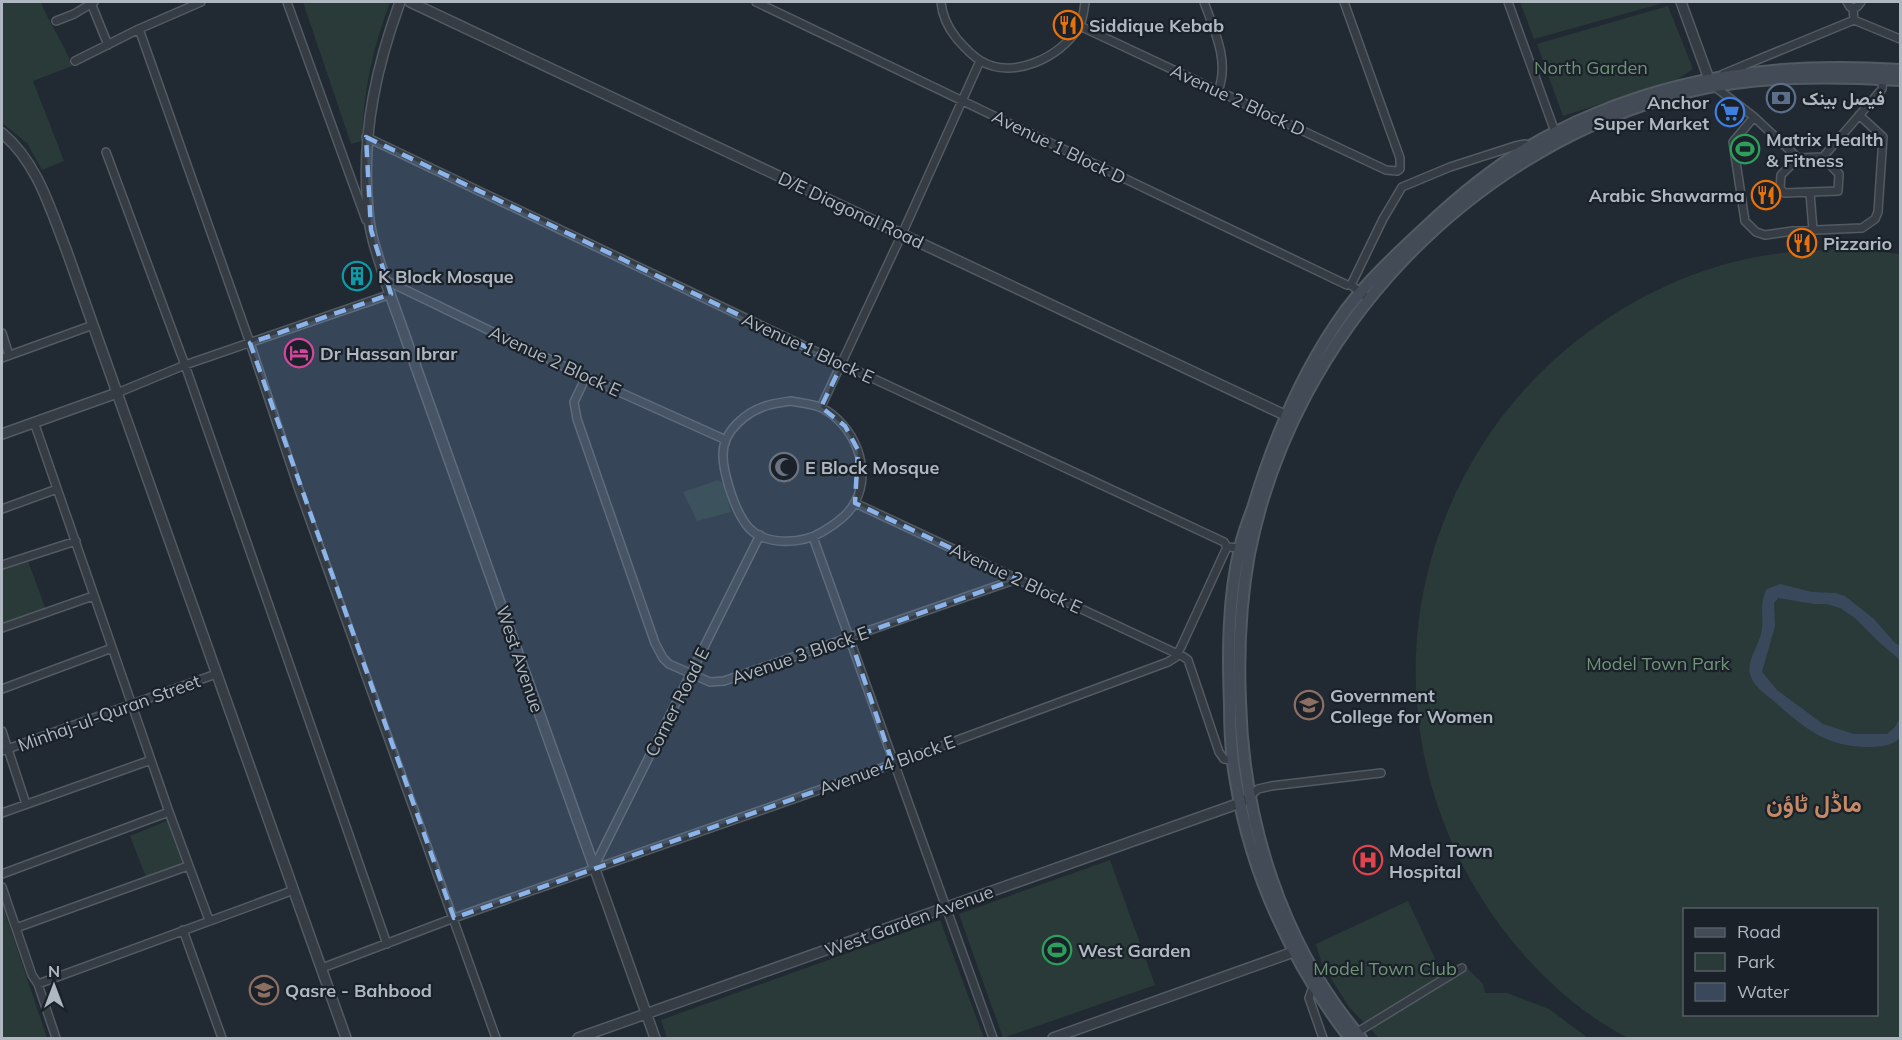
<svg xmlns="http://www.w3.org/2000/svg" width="1902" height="1040" viewBox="0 0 1902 1040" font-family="Mulish,Vazirmatn,sans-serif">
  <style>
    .green { fill: #293a39; fill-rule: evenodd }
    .water { fill: #39495b }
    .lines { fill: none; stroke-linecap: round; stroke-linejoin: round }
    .minor-casing { stroke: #525a62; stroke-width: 10 }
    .tertiary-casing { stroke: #525a62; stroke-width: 12 }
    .secondary-casing { stroke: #525a62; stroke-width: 14 }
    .minor { stroke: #353c44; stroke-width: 7 }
    .tertiary { stroke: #353c44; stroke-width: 9 }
    .secondary { stroke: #434b57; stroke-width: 10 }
    .marked { fill: #8ab4ea; fill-opacity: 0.2; stroke: #8ab4ea; stroke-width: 4.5; stroke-dasharray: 12 8; stroke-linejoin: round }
    .labels { text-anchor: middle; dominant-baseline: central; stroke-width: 4.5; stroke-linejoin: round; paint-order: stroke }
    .poi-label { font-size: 18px; font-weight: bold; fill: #afb7c1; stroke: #1a2129; text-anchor: start }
    .park-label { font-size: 18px; fill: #709477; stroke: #1a2129 }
    .street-label { font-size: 18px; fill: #afb7c1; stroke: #1a2129 }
    .district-label { font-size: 24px; font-weight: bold; fill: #c58a65; stroke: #1a2129 }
  </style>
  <rect width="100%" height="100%" fill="#212a33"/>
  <path class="green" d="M2,2h39c8,22 24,42 31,64l-39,15 31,80 -22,9 -15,-27 -25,-20z
    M303,2h87c-17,45 -27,90 -28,139l-11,3z
    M1520,2h147l-133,37z
    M1668,6l25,63 -17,11 -113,36 -26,-72z
    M1853,249l47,5v784h-272c-76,-39 -141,-116 -175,-193 -96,-215 0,-461 213,-559 38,-18 83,-30 125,-34 20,-2 41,-2 62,-3zM1684,910h192v104h-192z
    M718,480l5,3 8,29 -34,9 -14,-29z
    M28,561l18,49 -44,16v-57z
    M169,820l15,43 -38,14 -16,-41z
    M1110,860l45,125 -152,53 -44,-124z
    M1408,901l37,79 17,-17 21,21 2,9h22l42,16 39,29h-209l-30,-31 -27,-43 -6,-20z
    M2,904l45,134h-45z
    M940,920l44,118h-317l-6,-18z"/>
  <path class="water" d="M1780,584l32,8 24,1 9,3 29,23 21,24 5,3v14l-20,-17 -25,-25 -15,-10 -14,-4h-12l-36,-6 -4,5 1,23 -13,46 15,18 46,34 31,10h33l8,-7 5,-9 -1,21c-10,8 -22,8 -35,8 -38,-1 -60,-19 -88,-44 -8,-7 -21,-15 -25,-26 -6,-14 7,-30 10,-43 4,-16 -3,-30 6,-45z"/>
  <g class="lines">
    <g class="minor-casing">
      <path id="minor" d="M201,2l-62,27 111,314 48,144 198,551
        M287,2l79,218
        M756,2l591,283h4l18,14
        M941,2c1,13 8,27 16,37 7,8 15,17 24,22 32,19 80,-4 97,-33 5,-7 6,-18 7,-26
        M1204,2c10,28 26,59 14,89
        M1344,2l56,156v11l-3,2
        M1508,2l50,138
        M1847,2l3,5 3,1
        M91,3l17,42
        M1853,8l1,12
        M1853,8l4,-1 4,-5
        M56,21l18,-7 20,-12
        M1080,26l306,144 11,1
        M75,61l64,-32
        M1723,74l131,-54 46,19
        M1714,86l40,31 44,41 25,-1 59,-68 1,-12
        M1754,117l-21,25 12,79 11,11 9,3 28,-4 69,-3 13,-9 3,-7 5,-75 -24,-22
        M366,137l476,227 382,178 3,5 15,1
        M106,152l79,213 202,579
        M1798,158l-17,17 -1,13 4,5 54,-2 1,-17 -16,-17
        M1810,193l3,37
        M385,280l201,97 140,63
        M1351,285l32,-66 19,-32 48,-20 65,-21 10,-2 5,3
        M2,333l7,22
        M2,358l91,-33
        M586,377l-12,25 3,17 78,224 8,15 6,6 41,18 14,-1 293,-102
        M117,393l68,-28 206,-71
        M791,401c10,2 22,3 31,7 32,17 51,61 33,94 -6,13 -21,23 -33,30 -20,12 -56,14 -73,-4 -10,-11 -16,-28 -20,-41 -3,-10 -6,-21 -6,-31 -1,-25 24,-45 46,-51 7,-2 15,-3 22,-4z
        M821,407l81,-173 78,-173
        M34,422l135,390 40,108
        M855,503l329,154 4,3 31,92 5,7 8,1
        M2,509l55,-20
        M813,537l180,501
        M2,565l74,-24
        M2,628l91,-32
        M2,689l110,-41
        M2,731l24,73
        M2,751l214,-77
        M1249,797l9,-8 13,-3 110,-13
        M2,813l149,-53
        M593,869l167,-334
        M2,874l167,-62
        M2,887l30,88 6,9 18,54
        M16,928l172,-62
        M183,930l39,108
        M322,968l132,-50 439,-154 275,-102 8,-5 6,-12 45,-98
        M38,984l256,-94
        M1314,990l-3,2 -2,6 14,40
        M1356,1033l106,-65"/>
    </g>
    <g class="tertiary-casing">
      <path id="tertiary" d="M400,2c-23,63 -37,125 -33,193 1,12 1,24 4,36 3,17 10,33 14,49l270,758
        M410,2l881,416
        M1681,2l28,77
        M2,133c35,29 48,75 64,116l280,789
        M2,434l115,-41
        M578,1038l662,-235 5,-3
        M1053,1038l246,-88"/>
    </g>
    <g class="secondary-casing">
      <path id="secondary" d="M1350,1038c-57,-73 -99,-165 -114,-256 -5,-26 -6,-52 -6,-78 -2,-51 -2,-105 10,-156 3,-13 8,-27 13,-40 21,-70 50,-139 93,-198 23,-30 51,-56 79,-82 39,-37 82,-72 131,-96 112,-56 220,-70 344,-62
        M1361,1038c-79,-92 -118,-217 -121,-337 -2,-49 0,-98 9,-147 44,-222 221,-409 442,-463 65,-16 142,-15 209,-11"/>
    </g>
    <use href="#minor" class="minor"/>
    <use href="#tertiary" class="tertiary"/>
    <use href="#secondary" class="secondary"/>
  </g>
  <path class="marked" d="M366,137l476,227 -21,43 24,19 13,24 -3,53 162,76 -167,59 43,126 -439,154 -204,-575 141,-49 -20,-64z"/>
  <defs>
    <g id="restaurant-ring" transform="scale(1.5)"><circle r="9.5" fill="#1a2129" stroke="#e8710a" stroke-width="1.5"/><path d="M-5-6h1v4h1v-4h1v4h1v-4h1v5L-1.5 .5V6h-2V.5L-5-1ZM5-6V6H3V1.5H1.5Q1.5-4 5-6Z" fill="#e8710a"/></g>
    <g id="bank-ring" transform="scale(1.5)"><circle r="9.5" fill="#1a2129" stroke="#5c6f8a" stroke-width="1.5"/><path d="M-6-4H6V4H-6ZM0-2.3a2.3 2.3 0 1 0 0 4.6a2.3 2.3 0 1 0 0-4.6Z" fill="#5c6f8a"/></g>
    <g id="supermarket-ring" transform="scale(1.5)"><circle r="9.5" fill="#1a2129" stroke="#3f7fe0" stroke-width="1.5"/><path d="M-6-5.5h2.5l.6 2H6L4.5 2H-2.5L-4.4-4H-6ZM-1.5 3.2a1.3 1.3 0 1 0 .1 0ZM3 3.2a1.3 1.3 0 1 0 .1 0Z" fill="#3f7fe0"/></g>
    <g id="stadium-ring" transform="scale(1.5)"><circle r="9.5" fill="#1a2129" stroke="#2e9e5b" stroke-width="1.5"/><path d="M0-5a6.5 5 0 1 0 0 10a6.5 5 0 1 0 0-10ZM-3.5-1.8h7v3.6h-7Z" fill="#2e9e5b"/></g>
    <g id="building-ring" transform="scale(1.5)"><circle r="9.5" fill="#1a2129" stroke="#0f9aa8" stroke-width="1.5"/><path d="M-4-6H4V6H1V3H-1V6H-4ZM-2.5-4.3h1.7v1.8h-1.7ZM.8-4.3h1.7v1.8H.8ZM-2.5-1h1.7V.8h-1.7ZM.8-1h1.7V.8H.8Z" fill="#0f9aa8"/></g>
    <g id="hotel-ring" transform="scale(1.5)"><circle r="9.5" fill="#1a2129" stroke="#d1479c" stroke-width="1.5"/><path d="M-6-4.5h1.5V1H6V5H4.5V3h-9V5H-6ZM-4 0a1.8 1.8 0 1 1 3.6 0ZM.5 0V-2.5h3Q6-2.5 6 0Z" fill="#d1479c"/></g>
    <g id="mosque-ring" transform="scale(1.5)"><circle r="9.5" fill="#1a2129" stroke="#6b7280" stroke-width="1.5"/><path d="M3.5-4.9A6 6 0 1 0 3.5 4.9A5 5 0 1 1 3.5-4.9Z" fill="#6b7280"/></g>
    <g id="university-ring" transform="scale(1.5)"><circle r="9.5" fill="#1a2129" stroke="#8d6e63" stroke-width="1.5"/><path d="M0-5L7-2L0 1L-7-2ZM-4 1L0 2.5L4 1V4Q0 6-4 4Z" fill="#8d6e63"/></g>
    <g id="hospital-ring" transform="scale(1.5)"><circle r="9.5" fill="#1a2129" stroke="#e0444e" stroke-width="1.5"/><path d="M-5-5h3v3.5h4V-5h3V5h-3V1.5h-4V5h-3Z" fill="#e0444e"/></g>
  </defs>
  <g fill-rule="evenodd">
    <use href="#restaurant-ring" x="1068" y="25"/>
    <use href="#bank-ring" x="1781" y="98"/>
    <use href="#supermarket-ring" x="1730" y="112"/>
    <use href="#stadium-ring" x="1745" y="149"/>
    <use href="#restaurant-ring" x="1766" y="195"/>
    <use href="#restaurant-ring" x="1802" y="243"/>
    <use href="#building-ring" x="357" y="276"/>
    <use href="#hotel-ring" x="299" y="353"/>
    <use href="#mosque-ring" x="784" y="467"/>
    <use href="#university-ring" x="1309" y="705"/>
    <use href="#hospital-ring" x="1368" y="860"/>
    <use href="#stadium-ring" x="1057" y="950"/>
    <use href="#university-ring" x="264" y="990"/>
  </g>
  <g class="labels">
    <g class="poi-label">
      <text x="1089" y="25">Siddique Kebab</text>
      <text x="1802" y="98">فیصل بینک</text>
      <text x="1709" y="102" text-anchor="end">Anchor<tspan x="1709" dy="21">Super Market</tspan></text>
      <text x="1766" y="139">Matrix Health<tspan x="1766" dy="21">&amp; Fitness</tspan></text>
      <text x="1745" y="195" text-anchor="end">Arabic Shawarma</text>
      <text x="1823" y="243">Pizzario</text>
      <text x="378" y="276">K Block Mosque</text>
      <text x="320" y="353">Dr Hassan Ibrar</text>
      <text x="805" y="467">E Block Mosque</text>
      <text x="1330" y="695">Government<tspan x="1330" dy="21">College for Women</tspan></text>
      <text x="1389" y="850">Model Town<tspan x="1389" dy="21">Hospital</tspan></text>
      <text x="1078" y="950">West Garden</text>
      <text x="285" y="990">Qasre - Bahbood</text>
    </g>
    <g class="park-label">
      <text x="1591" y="67">North Garden</text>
      <text x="1658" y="663">Model Town Park</text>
      <text x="1385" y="968">Model Town Club</text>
    </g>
    <g class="street-label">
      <text transform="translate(1238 100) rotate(25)">Avenue 2 Block D</text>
      <text transform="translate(1059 147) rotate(26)">Avenue 1 Block D</text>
      <text transform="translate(851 210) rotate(25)">D/E Diagonal Road</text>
      <text transform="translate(808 348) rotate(25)">Avenue 1 Block E</text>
      <text transform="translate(555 361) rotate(25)">Avenue 2 Block E</text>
      <text transform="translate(1016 578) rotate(25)">Avenue 2 Block E</text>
      <text transform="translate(800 655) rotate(-19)">Avenue 3 Block E</text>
      <text transform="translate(520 659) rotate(71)">West Avenue</text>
      <text transform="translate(677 702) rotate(-63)">Corner Road E</text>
      <text transform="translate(109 713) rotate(-20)">Minhaj-ul-Quran Street</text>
      <text transform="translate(887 765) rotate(-20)">Avenue 4 Block E</text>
      <text transform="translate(909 921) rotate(-20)">West Garden Avenue</text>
    </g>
    <g class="district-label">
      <text x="1814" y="803">ماڈل ٹاؤن</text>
    </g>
  </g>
  <rect width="1902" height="1040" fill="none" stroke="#afb7c1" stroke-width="6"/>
  <rect x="1683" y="908" width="195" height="108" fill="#1a2129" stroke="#565d66" stroke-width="1.5"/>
  <rect x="1695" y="928" width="30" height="9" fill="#434b57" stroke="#565d66" stroke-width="1.5"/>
  <text x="1737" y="938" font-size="18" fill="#afb7c1">Road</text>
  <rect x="1695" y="953" width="30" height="18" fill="#293a39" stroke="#565d66" stroke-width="1.5"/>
  <text x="1737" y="968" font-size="18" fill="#afb7c1">Park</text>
  <rect x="1695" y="983" width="30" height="18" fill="#39495b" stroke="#565d66" stroke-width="1.5"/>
  <text x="1737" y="998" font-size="18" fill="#afb7c1">Water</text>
  <g transform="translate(54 986)" stroke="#1a2129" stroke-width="4.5" paint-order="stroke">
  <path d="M0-4.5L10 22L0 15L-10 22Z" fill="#afb7c1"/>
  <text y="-9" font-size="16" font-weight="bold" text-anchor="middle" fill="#afb7c1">N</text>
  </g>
</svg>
